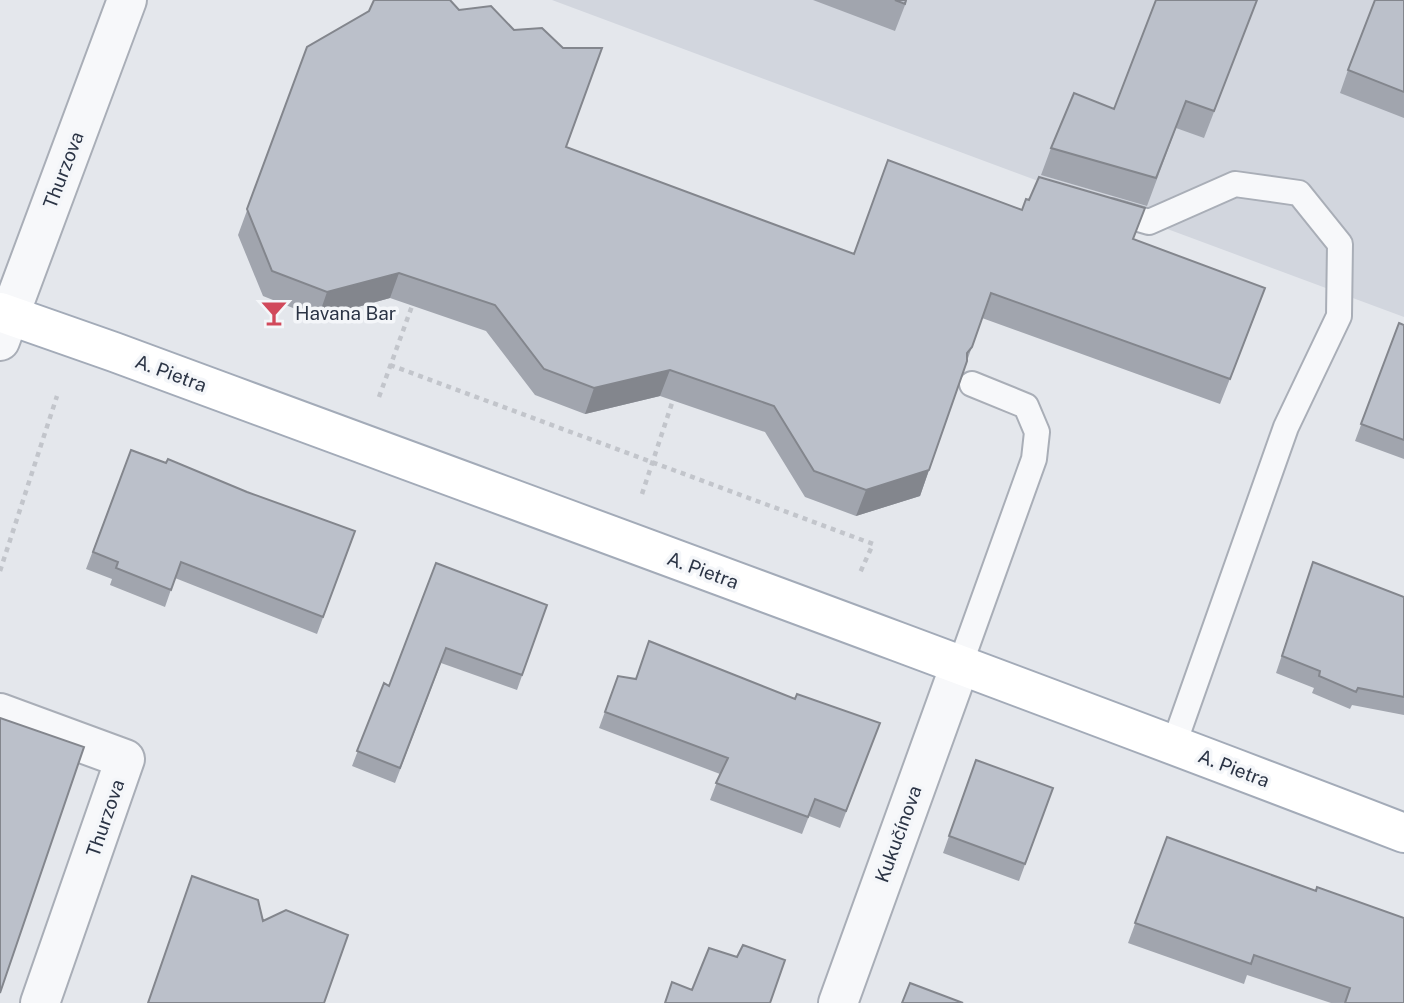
<svg xmlns="http://www.w3.org/2000/svg" width="1404" height="1003" viewBox="0 0 1404 1003" font-family="'Public Sans',sans-serif">
  <style>
    .built { fill: #d2d6de }
    .lines { fill: none; stroke-linecap: round; stroke-linejoin: round }
    .lane-casing { stroke: #a9aeb7; stroke-width: 28 }
    .street-casing { stroke: #a9aeb7; stroke-width: 42 }
    .primary-casing { stroke: #a3abb8; stroke-width: 42 }
    .path { stroke: #c2c5cb; stroke-width: 4.5; stroke-dasharray: 5 5; stroke-linecap: butt }
    .lane { stroke: #f7f8fa; stroke-width: 24 }
    .street { stroke: #f7f8fa; stroke-width: 38 }
    .primary { stroke: #fff; stroke-width: 38 }
    .wall { fill: #a1a5ae }
    .shaded-wall { fill: #83868d }
    .building { fill: #bbc0ca; stroke: #83868d; stroke-width: 2 }
    .labels { text-anchor: middle; dominant-baseline: central; stroke-width: 7; stroke-linejoin: round; paint-order: stroke }
    .street-label { font-size: 19px; fill: #2b3445; stroke: #f4f6f9 }
    .poi-label { font-size: 19px; fill: #2b3445; stroke: #f4f6f9; text-anchor: start }
  </style>
  <rect width="100%" height="100%" fill="#e4e7ec"/>
  <path class="built" d="M552,0h852v317z"/>
  <g class="lines">
    <g class="lane-casing">
      <path id="lane" d="M1111,211l38,11 86,-38 64,9 41,51 -1,72 -53,111 -112,317
        M960,665l74,-206 3,-27 -11,-26 -54,-22"/>
    </g>
    <g class="street-casing">
      <path id="street" d="M0,341l127,-341
        M0,713l125,46 -85,244
        M838,1003l122,-338"/>
    </g>
    <g class="primary-casing">
      <path id="primary" d="M0,312l114,40c430,159 861,316 1290,481"/>
    </g>
    <path class="path" d="M390,365l483,179 -14,31
      M379,397l33,-91
      M642,494l31,-94
      M0,571l57,-175"/>
    <use href="#lane" class="lane"/>
    <use href="#street" class="street"/>
    <use href="#primary" class="primary"/>
  </g>
  <path class="wall" d="M813,0h94l-12,31z
    M1257,0l-53,138 -28,-10 -29,78 -106,-31 10,-27 63,-39z
    M1404,0v118l-64,-25 8,-23z
    M307,47l259,100 288,107 168,-44 112,29 122,74 -36,91 -238,-86 -62,178 -64,20 -51,-19 -40,-65 -105,-36 -75,18 -50,-19 -49,-64 -96,-33 -72,20 -55,-22 -25,-61z
    M1399,323l5,2v134l-49,-18z
    M131,450l224,81 -38,103 -142,-56 -10,29 -55,-22 2,-6 -26,-10z
    M436,563l111,42 -30,85 -76,-27 -46,120 -43,-17 32,-83 5,3z
    M1307,579l97,18v118l-52,-10 -2,4 -38,-16 2,-5 -38,-15z
    M618,676l17,3 160,20 85,24 -40,105 -31,-12 -7,18 -92,-34 10,-26 -121,-46z
    M976,760l77,28 -34,93 -76,-28z
    M1167,837l237,166h-73l-84,-28 -3,9 -116,-41z"/>
  <path class="shaded-wall" d="M399,273l-9,25 -72,20 9,-26z
    M670,370l-10,26 -75,18 9,-26z
    M929,470l-9,26 -64,20 10,-26z"/>
  <path class="building" d="M374,0h76l9,10 32,-4 23,24 28,-2 21,20h39l-36,99 288,107 34,-94 134,50 4,-11 3,1 10,-23 106,31 -12,31 132,49 -35,91 -239,-86 -19,54 -5,6v8l-38,109 -63,20 -52,-19 -40,-65 -104,-36 -76,18 -50,-19 -49,-64 -96,-32 -72,19 -55,-21 -25,-62 60,-162 62,-36z
    M895,0h11l-1,4z
    M1156,0h101l-43,111 -28,-10 -30,77 -105,-30 23,-55 40,16z
    M1375,0h29v92l-56,-22z
    M1399,323l5,2v115l-43,-16z
    M131,450l35,13 2,-4 79,33 108,39 -32,86 -142,-55 -10,28 -55,-22 2,-6 -25,-10z
    M1313,562l91,35v100l-46,-9 -2,4 -37,-16 1,-5 -38,-15z
    M436,563l111,42 -25,70 -76,-27 -46,120 -43,-17 27,-68 5,3z
    M649,641l146,58 2,-5 83,29 -34,88 -31,-12 -7,18 -92,-34 12,-25 -123,-46 13,-36 18,3z
    M0,718l84,29 -84,246z
    M976,760l77,28 -28,76 -76,-28z
    M1167,837l149,54 1,-4 87,31v85h-59l5,-15 -96,-33 -3,9 -116,-41z
    M192,876l66,24 5,21 23,-11 62,25 -24,68h-176z
    M743,945l42,15 -15,43h-105l7,-21 20,8 17,-42 28,9z
    M910,983l53,20h-61z"/>
  <defs>
    <g id="bar-bare" transform="scale(2.1)"><path d="M-6-5H6L.8 .8V4.5H3.5V6h-7V4.5H-.8V.8Z" fill="#d1495b" stroke="#f4f6f9" stroke-width="2.5" paint-order="stroke"/></g>
  </defs>
  <g fill-rule="evenodd">
    <use href="#bar-bare" x="274" y="313"/>
  </g>
  <g class="labels">
    <g class="street-label">
      <text transform="translate(63 170) rotate(-69)">Thurzova</text>
      <text transform="translate(171 373) rotate(20)">A. Pietra</text>
      <text transform="translate(703 570) rotate(20)">A. Pietra</text>
      <text transform="translate(1234 768) rotate(21)">A. Pietra</text>
      <text transform="translate(105 818) rotate(-71)">Thurzova</text>
      <text transform="translate(898 834) rotate(-70)">Kukučínova</text>
    </g>
    <g class="poi-label">
      <text x="295" y="313">Havana Bar</text>
    </g>
  </g>
</svg>
